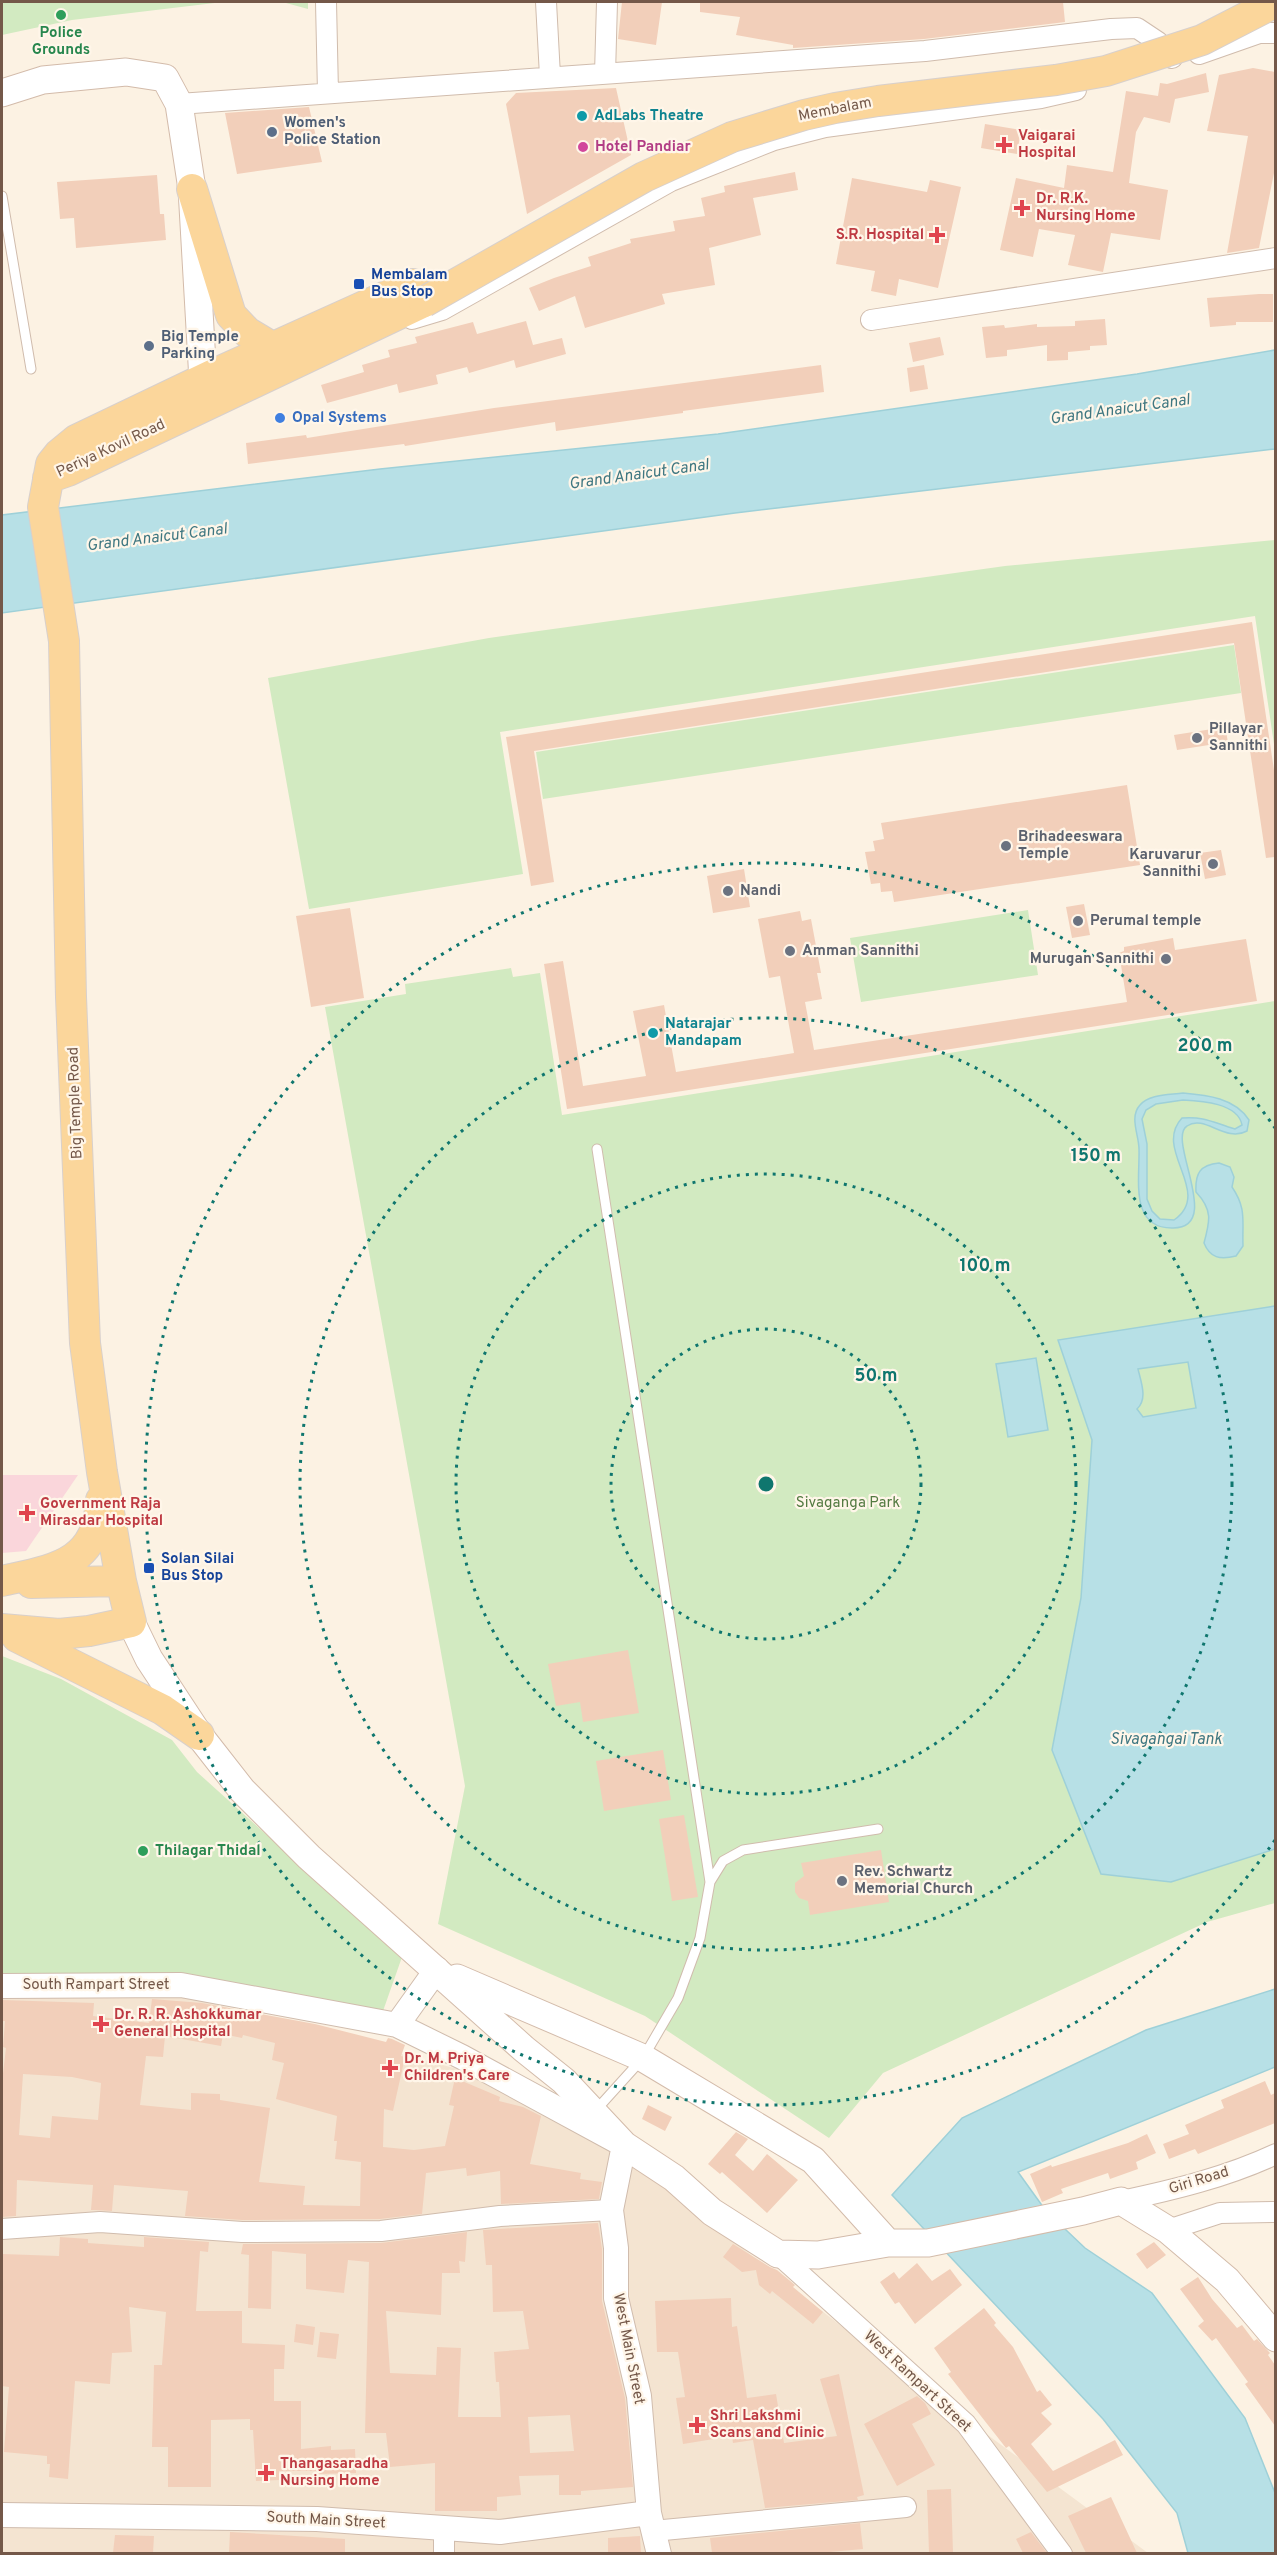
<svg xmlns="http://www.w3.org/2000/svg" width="1277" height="2555" viewBox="0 0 1277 2555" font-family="Overpass,sans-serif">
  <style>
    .residential { fill: #f4e4d1 }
    .medical { fill: #fad6db }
    .green { fill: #d2eac1 }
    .water { fill: #b7e0e6; stroke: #9ed0d8; stroke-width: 1.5; fill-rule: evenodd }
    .building { fill: #f2cfba; fill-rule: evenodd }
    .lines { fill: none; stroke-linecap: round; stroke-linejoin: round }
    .service-casing { stroke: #d0bcad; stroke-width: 11 }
    .minor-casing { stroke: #d0bcad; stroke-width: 22 }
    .tertiary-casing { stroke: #d0bcad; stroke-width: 26 }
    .secondary-casing { stroke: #d3bbaa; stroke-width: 29 }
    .primary-casing { stroke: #d8d0cc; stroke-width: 32 }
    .service { stroke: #fff; stroke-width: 9 }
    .minor { stroke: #fff; stroke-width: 20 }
    .tertiary { stroke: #fff; stroke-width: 24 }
    .secondary { stroke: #fff; stroke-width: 27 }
    .primary { stroke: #fbd69b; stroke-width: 30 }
    .primary-bridge-casing { stroke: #d8d0cc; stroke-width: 32; stroke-linecap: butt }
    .primary-bridge { stroke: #fbd69b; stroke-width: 30 }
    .ring { fill: none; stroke: #0f766e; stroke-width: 3; stroke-dasharray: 3 6 }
    .leisure-dot { fill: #2e9e5b; stroke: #fff6e9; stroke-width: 2 }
    .culture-dot { fill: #0f9aa8; stroke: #fff6e9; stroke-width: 2 }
    .service-dot { fill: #5c6f8a; stroke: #fff6e9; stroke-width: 2 }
    .health-dot { fill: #e0444e; stroke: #fff6e9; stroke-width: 2 }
    .hotel-dot { fill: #d1479c; stroke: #fff6e9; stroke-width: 2 }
    .transit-dot { fill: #1a4fb4; stroke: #fff6e9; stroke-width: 2 }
    .shop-dot { fill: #3f7fe0; stroke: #fff6e9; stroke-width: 2 }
    .worship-dot { fill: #6b7280; stroke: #fff6e9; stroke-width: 2 }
    .labels { text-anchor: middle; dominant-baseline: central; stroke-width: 4.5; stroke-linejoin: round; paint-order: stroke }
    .leisure-label { font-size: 15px; font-weight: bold; fill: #27864d; stroke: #fff6e9 }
    .street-label { font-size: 15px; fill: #745849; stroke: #fff6e9 }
    .culture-label { font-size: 15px; font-weight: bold; fill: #0d838f; stroke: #fff6e9; text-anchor: start }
    .service-label { font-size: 15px; font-weight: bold; fill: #4e5e75; stroke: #fff6e9; text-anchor: start }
    .health-label { font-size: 15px; font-weight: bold; fill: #be3a42; stroke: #fff6e9; text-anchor: start }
    .hotel-label { font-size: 15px; font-weight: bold; fill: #b23c85; stroke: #fff6e9; text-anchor: start }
    .transit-label { font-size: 15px; font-weight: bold; fill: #164399; stroke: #fff6e9; text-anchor: start }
    .shop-label { font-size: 15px; font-weight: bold; fill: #366cbe; stroke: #fff6e9; text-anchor: start }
    .worship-label { font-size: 15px; font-weight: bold; fill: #5b616d; stroke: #fff6e9; text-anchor: start }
    .park-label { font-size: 15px; fill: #537a41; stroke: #fff6e9 }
    .water-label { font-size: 16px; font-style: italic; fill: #3f7781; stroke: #fff6e9 }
    .centre { fill: #0f766e; stroke: #fff6e9; stroke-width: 3 }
    .ring-label { font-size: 18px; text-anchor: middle; font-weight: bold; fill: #0f766e; stroke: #fff6e9; stroke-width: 4.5; stroke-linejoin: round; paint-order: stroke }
  </style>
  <rect width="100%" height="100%" fill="#fcf2e3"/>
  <path class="residential" d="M151,1987l393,105 320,252 284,209h-1146v-561z"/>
  <path class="medical" d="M2,1475h76l-52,76 -24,2z"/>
  <path class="green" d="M2,2h306v7l-22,-6 -63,-1 -151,18 -70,15z
    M1275,540v211l-20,-135 -755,116 23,142 -214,35 -41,-231 221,-40 516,-72z
    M1234,645l7,48 -698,106 -7,-47z
    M1028,910l10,65 -177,27 -11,-64z
    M511,968l2,9 27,-4 22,142 713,-114v902l-68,19 -324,151 -54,65 -184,-122 -207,-92 27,-138 -140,-779 81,-13 -1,-10z
    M2,1656l59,23 111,61 25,32 205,185 -19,54 -381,-30z"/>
  <path class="water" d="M1275,350v99l-540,64 -733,100v-98l378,-46 338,-35 419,-60z
    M1183,1093c24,2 52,5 66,27l-2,11c-22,12 -42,-17 -60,-5 -21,13 37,102 -14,102 -44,1 -33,-50 -34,-79 0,-14 -10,-32 1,-44 9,-11 29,-10 43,-12zM1183,1100c18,1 55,3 59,25l-7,4c-21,-6 -30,-13 -53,-11 -30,32 32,74 -8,102l-14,-1 -8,-8 -5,-12v-55l-5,-25 4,-9 10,-6z
    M1219,1163l11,4 4,10 -2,10c15,22 10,34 11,59l-7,10c-16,4 -26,2 -32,-13 6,-22 9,-33 -8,-51 -1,-19 4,-27 23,-29z
    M1275,1306v543l-104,33 -70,-8 -49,-124 29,-152 11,-158 -34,-100zM1188,1362l8,46 -53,9 -6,-8c11,-10 4,-27 1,-40z
    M1036,1358l12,72 -40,7 -12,-73z
    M1275,1989v78l-257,105 28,39 39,37 67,45 93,125 30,75v60h-87l-11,-40 -74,-94 -211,-224 70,-77 184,-88z"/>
  <path class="building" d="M622,2h40l-6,43 -38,-6z
    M700,2h363l2,20 -141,17 -131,9v-3l-57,-10 4,-18 -40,-5z
    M1253,68l22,4v96l-16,80 -32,5 21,-117 -41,-5 12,-56z
    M1206,73l3,19 -34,7 -5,24 -26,-6 -8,15 -7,51 39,7 -8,50 -49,-7 -8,39 -35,-7 7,-30 -36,-6 -6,28 -33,-7 16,-72 48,10 3,-23 46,7 13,-81 32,5 2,-13 7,1z
    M616,88l15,67 -104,59 -21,-110 10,-11z
    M309,107l13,55 -85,12 -12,-61z
    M985,124l36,6 -4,24 -36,-6z
    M795,172l3,18 -45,8 8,37 -52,13 6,37 -53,9 3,10 -80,24 -10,-32 -36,15 -10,-23 25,-10 37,-12 -3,-9 43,-14 -1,-4 45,-8 -2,-10 32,-5 -4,-18 24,-6 -1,-6z
    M157,175l3,39h4l2,26 -90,8 -2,-30 -14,1 -3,-37z
    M852,178l75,14 3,-12 31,7 -23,101 -39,-9 -3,17 -25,-5 4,-20 -39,-7z
    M1259,294h14v28h-37v3l-26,2 -3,-29z
    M1105,319l2,26 -17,1v4l-22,2v8l-21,1v-16l-40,5v6l-21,2 -4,-31 22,-2 1,3 32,-4v3l38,-1v-5z
    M526,321l7,24 29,-7 4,16 -50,14 -2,-8 -45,13 -2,-6 -31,8 2,9 -39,9 -2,-9 -70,19 -6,-18 43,-13 -2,-7 28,-8 -2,-7 29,-7 -2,-6 58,-15 4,12z
    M940,337l4,18 -31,7 -4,-19z
    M821,365l3,27 -141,19v2l-127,18 -1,-9 -150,24 -1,-2 -156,20 -2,-21 60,-8 1,3 187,-30z
    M924,365l4,24 -18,3 -3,-24z
    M1252,622l23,155v80l-9,1 -32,-215 -700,108 20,131 -23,4 -25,-149z
    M1225,727l3,15 -51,8 -3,-15z
    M1127,785l13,80 -246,37 -2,-11 -11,1 -1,-9 -9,1 -6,-32 10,-1 -2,-10 11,-2 -3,-16z
    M1221,850l5,25 -21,4 -5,-26z
    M744,869l6,38 -37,6 -6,-37z
    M1084,904l6,31 -18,3 -6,-31z
    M350,908l14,90 -53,9 -15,-91z
    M800,911l2,10 9,-2 10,54h-4l5,26 -17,3 9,48 313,-48 -8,-49 5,-2v-4l49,-9 2,12 71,-11 11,62 -690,108 -23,-145 19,-3 20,125 63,-10 -13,-65 31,-6 12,67 118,-19 -14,-77 -11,2 -11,-59z
    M628,1650l11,63 -56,9 -3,-20 -24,4 -8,-42z
    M663,1750l8,50 -67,11 -8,-50z
    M684,1815l14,82 -26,4 -13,-82z
    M881,1850l8,52 -79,13 -2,-14 -9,-3 -4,-6v-9l9,-7 -3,-13z
    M152,1999l50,4 113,21 71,18 2,-4 4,1 13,6 -4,11 4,1 -12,54 -9,-2 -1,38 31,3 31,-4 9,-40 -5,-1 6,-27 45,19 -1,4 24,6 18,9 -11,48 51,9 -1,6 22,3 -3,17 -98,5 -1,-33 -33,5 -1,-8 -40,5 -4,41 -42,5 -138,1 -57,-4 3,-25 -74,-6 -2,26 -17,-1h-4l2,-25 -76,-5 -1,36 -14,1v-135l4,-34 -3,-1 2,-26h-3v-21l92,3 -1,13 56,7zM223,2034l19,4 1,-3 32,8 -3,17 12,3 -8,36 61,17 -3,25h3l-2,18 26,3 -1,44 -57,-1 2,-19 -46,-4 11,-74 -50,-8v-6l-29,-1v17l-51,-5 6,-49 17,1 2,-21 56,10zM23,2074l49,3 29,6 -3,37 -46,-4 -2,22 -31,-3z
    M1265,2081l6,14 4,-2v30l-77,31 -3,-5 -26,10 -6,-15 26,-10 -4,-9 39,-17 -3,-8z
    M648,2105l24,12 -7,14 -23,-12z
    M736,2132l12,7 -13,16 18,16 14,-17 31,26 -31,33 -45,-41 -2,2 -12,-10z
    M1147,2134l9,19 -20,9 2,7 -28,10 -2,-6 -47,16 2,4 -21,9 -12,-28 21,-9 1,2 76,-24z
    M598,2223l4,26v52l23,97 8,89 -52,4v4h-22v-20l-40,1 2,19 -24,2v14h-62v-48l-45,4 -4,-34h-21l4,-171 -21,-2 -4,33 -38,-4v-35l-34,-3 -1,58 -23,-1 1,-53 -8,-1 2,-10 138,-1 86,-11 -2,30 -6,-1 1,12h-18l-1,42 -55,-4 4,62 46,2 1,-28 24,1 -3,69h43l-2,-35h-3l-2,-30 35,-3 -6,-38 -30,1 -1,-47h-6l-3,-35zM570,2415l4,36 -44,2 -2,-36z
    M60,2237l28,2v4l56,4v-10l65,5 -1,10 -8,-1 -4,60h46v32l43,2 -1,24h-10v32h27v48l30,-3v4l24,-1 1,24 -37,1v-3h-40v9l-23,1 -3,-51h-3v-11l-39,1v67h-43v-40h-16l2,-82h8l4,-53 -37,-5 3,45 -20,1 -2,31 -35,-3 -7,98 -19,-2 1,-13h-3v-8l-43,-4 5,-65 -7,-1v-132l57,2z
    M1154,2242l12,13 -19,14 -11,-15z
    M733,2244l37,23 7,3 18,15 -2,2 30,25 -10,12 -41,-33 -2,3 -11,-9 -3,-15 -14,2 -19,-15z
    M917,2263l15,18 18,-12 12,16 -47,39 -16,-22 -4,2 -15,-22 14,-10 5,7z
    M1198,2277l14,22 25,29 5,-3 12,16 3,-2 13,14 -2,2 7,10v61l-30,-42 3,-2 -32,-44 -4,3 -14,-15 6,-5 -24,-32z
    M731,2298l1,29 5,-1 10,72 29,-4 8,49 53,-7 -17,-57 19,-5 25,121 -7,2 1,3 -93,8 -12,-68 -20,3 -1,-7 -49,8 -7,-46 9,-1 -7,-45h-21l-2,-51z
    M984,2308l12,15 -2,2 19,22 24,45 3,-2 12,15 -11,8 11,11 -21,20 22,27 62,-31 8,15 -76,37 -38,-46 -3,2 -58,-74 3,-2 -17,-24z
    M296,2324l19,3 -2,18 -19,-3z
    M320,2332l19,2 -3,25 -19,-2z
    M917,2396l8,7 6,11 -19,10 23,41 -38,21 -33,-62z
    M951,2489l2,64h-24l-2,-63z
    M1111,2497l26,56h-51l-18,-37z
    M860,2523l3,26 -44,4h-107l-2,-15z
    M230,2532l115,7v14h-116z
    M1031,2532l16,21h-24l-7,-14z
    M115,2535l39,1 -1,17h-40z
    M640,2536l1,17h-33v-15z"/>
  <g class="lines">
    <g class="service-casing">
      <path id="service" d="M2,196l29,173
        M710,1882l13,-21 20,-11 135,-21
        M596,2110l47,-52 35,-60 22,-60 10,-56 -113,-733"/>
    </g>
    <g class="minor-casing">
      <path id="minor" d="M326,2l2,91
        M546,2l4,74
        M1199,54l60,-21h17
        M605,74l2,-72
        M179,104l746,-53 186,-22 26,-1 21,14 14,16
        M412,319l30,-9 229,-129 103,-41 51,-13 216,-29 35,-8
        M871,320l405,-62
        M1121,2201c52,-11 106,-24 155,-47
        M2,2229l98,-7 142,10 139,-1 119,-15 111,-6
        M1168,2230l52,-17 56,-1
        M778,2254l188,170 96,130
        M444,2528v26
        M653,2531l253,-24"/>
    </g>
    <g class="tertiary-casing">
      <path id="tertiary" d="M2,1986l179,-1 216,40 65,32 162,88 -13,65 5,38v50l23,98 10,117 10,41
        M397,2025l40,-56
        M2,2515l315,4 183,13 149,-19"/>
    </g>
    <g class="secondary-casing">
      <path id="secondary" d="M2,93l41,-13 83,-8 39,6 14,26 13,85 12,209
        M131,1622l18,37 50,76 43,55 67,67 215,192 40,32 60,64 50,33 38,34 66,42 40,1 70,-12h40l155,-32 38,-10 47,29 59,50 49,58
        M457,1978l186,80 170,102 75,83"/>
    </g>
    <g class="primary-casing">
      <path id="primary" d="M192,189l39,126 16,17 25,15
        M48,478l20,-7 356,-169
        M2,1581c53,-12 95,-16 99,-81
        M31,1583l90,-2
        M2,1629l57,5 30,-3 42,-9 -10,-41 -19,-109 -17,-129 -14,-346 -7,-356 -21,-134 8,-43 8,-10 17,-14 138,-66 199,-90
        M17,1637l146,73 36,25"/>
    </g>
    <use href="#service" class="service"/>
    <use href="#minor" class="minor"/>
    <use href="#tertiary" class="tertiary"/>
    <use href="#secondary" class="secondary"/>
    <use href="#primary" class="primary"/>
    <g class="primary-bridge-casing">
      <path id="primary-bridge" d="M424,302l220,-125 88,-40 72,-22 31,-7 43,-7 178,-21 50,-9 96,-31 74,-38"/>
    </g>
    <use href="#primary-bridge" class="primary-bridge"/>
  </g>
  <g class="ring">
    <circle cx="766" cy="1484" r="155"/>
    <circle cx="766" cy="1484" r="310"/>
    <circle cx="766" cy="1484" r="466"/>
    <path d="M1275 1840A621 621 0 1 1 1275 1128"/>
  </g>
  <g class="leisure-dot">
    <circle cx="61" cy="15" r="6"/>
    <circle cx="143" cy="1851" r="6"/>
  </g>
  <g class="culture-dot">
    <circle cx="582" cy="116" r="6"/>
    <circle cx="653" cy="1033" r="6"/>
  </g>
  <g class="service-dot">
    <circle cx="272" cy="132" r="6"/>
    <circle cx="149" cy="346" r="6"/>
  </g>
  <g class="health-dot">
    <path d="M1001 136h6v6h6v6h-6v6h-6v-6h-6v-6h6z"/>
    <path d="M1019 199h6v6h6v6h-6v6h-6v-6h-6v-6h6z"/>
    <path d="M934 226h6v6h6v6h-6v6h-6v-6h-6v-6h6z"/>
    <path d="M24 1504h6v6h6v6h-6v6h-6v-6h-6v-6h6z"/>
    <path d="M98 2015h6v6h6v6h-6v6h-6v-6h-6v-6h6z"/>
    <path d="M387 2059h6v6h6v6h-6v6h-6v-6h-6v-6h6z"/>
    <path d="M694 2416h6v6h6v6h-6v6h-6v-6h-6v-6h6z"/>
    <path d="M263 2464h6v6h6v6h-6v6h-6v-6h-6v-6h6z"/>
  </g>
  <circle class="hotel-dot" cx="583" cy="147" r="6"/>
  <g class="transit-dot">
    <rect x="353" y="278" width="12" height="12" rx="3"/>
    <rect x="143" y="1562" width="12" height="12" rx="3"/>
  </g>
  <circle class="shop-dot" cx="280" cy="418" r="6"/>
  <g class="worship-dot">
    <circle cx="1197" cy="738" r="6"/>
    <circle cx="1006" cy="846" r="6"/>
    <circle cx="1213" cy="864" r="6"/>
    <circle cx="728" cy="891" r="6"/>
    <circle cx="1078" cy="921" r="6"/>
    <circle cx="790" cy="951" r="6"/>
    <circle cx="1166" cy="959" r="6"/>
    <circle cx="842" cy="1881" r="6"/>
  </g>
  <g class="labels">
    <g class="leisure-label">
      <text x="61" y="33">Police<tspan x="61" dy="17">Grounds</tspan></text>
      <text x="155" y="1851" text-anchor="start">Thilagar Thidal</text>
    </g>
    <g class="street-label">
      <text transform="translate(835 110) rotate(-11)">Membalam</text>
      <text transform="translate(111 449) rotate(-25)">Periya Kovil Road</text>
      <text transform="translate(76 1103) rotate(-92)">Big Temple Road</text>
      <text x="96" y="1985">South Rampart Street</text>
      <text transform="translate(1199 2181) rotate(-17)">Giri Road</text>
      <text transform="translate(628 2349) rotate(79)">West Main Street</text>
      <text transform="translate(917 2382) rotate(43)">West Rampart Street</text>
      <text transform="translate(326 2521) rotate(3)">South Main Street</text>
    </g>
    <g class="culture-label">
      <text x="594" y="116">AdLabs Theatre</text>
      <text x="665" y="1024">Natarajar<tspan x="665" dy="17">Mandapam</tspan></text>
    </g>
    <g class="service-label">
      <text x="284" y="123">Women's<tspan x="284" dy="17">Police Station</tspan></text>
      <text x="161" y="337">Big Temple<tspan x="161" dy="17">Parking</tspan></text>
    </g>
    <g class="health-label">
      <text x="1018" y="136">Vaigarai<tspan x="1018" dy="17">Hospital</tspan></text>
      <text x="1036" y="199">Dr. R.K.<tspan x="1036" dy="17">Nursing Home</tspan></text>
      <text x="924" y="235" text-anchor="end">S.R. Hospital</text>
      <text x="40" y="1504">Government Raja<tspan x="40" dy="17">Mirasdar Hospital</tspan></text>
      <text x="114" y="2015">Dr. R. R. Ashokkumar<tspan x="114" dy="17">General Hospital</tspan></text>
      <text x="404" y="2059">Dr. M. Priya<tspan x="404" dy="17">Children's Care</tspan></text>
      <text x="710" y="2416">Shri Lakshmi<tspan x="710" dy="17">Scans and Clinic</tspan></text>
      <text x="280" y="2464">Thangasaradha<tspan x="280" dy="17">Nursing Home</tspan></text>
    </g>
    <g class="hotel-label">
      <text x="595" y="147">Hotel Pandiar</text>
    </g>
    <g class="transit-label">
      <text x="371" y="275">Membalam<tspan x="371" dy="17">Bus Stop</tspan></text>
      <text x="161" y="1559">Solan Silai<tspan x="161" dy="17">Bus Stop</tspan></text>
    </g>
    <g class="shop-label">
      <text x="292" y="418">Opal Systems</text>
    </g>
    <g class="worship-label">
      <text x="1209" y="729">Pillayar<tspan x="1209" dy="17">Sannithi</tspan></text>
      <text x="1018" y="837">Brihadeeswara<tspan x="1018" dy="17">Temple</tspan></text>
      <text x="1201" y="855" text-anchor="end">Karuvarur<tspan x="1201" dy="17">Sannithi</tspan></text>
      <text x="740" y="891">Nandi</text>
      <text x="1090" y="921">Perumal temple</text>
      <text x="802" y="951">Amman Sannithi</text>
      <text x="1154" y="959" text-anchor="end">Murugan Sannithi</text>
      <text x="854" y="1872">Rev. Schwartz<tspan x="854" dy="17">Memorial Church</tspan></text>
    </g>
    <g class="park-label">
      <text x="848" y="1503">Sivaganga Park</text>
    </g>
    <g class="water-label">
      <text transform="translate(1120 410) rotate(-8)">Grand Anaicut Canal</text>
      <text transform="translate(639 475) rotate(-8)">Grand Anaicut Canal</text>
      <text transform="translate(157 538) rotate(-7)">Grand Anaicut Canal</text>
      <text x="1166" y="1740">Sivagangai Tank</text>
    </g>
  </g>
  <circle cx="766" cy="1484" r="9" class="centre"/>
  <g class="ring-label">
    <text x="1205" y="1051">200 m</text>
    <text x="1096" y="1161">150 m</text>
    <text x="985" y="1271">100 m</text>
    <text x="876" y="1381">50 m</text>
  </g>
  <rect width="1277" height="2555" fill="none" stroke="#745849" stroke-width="6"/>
</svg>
